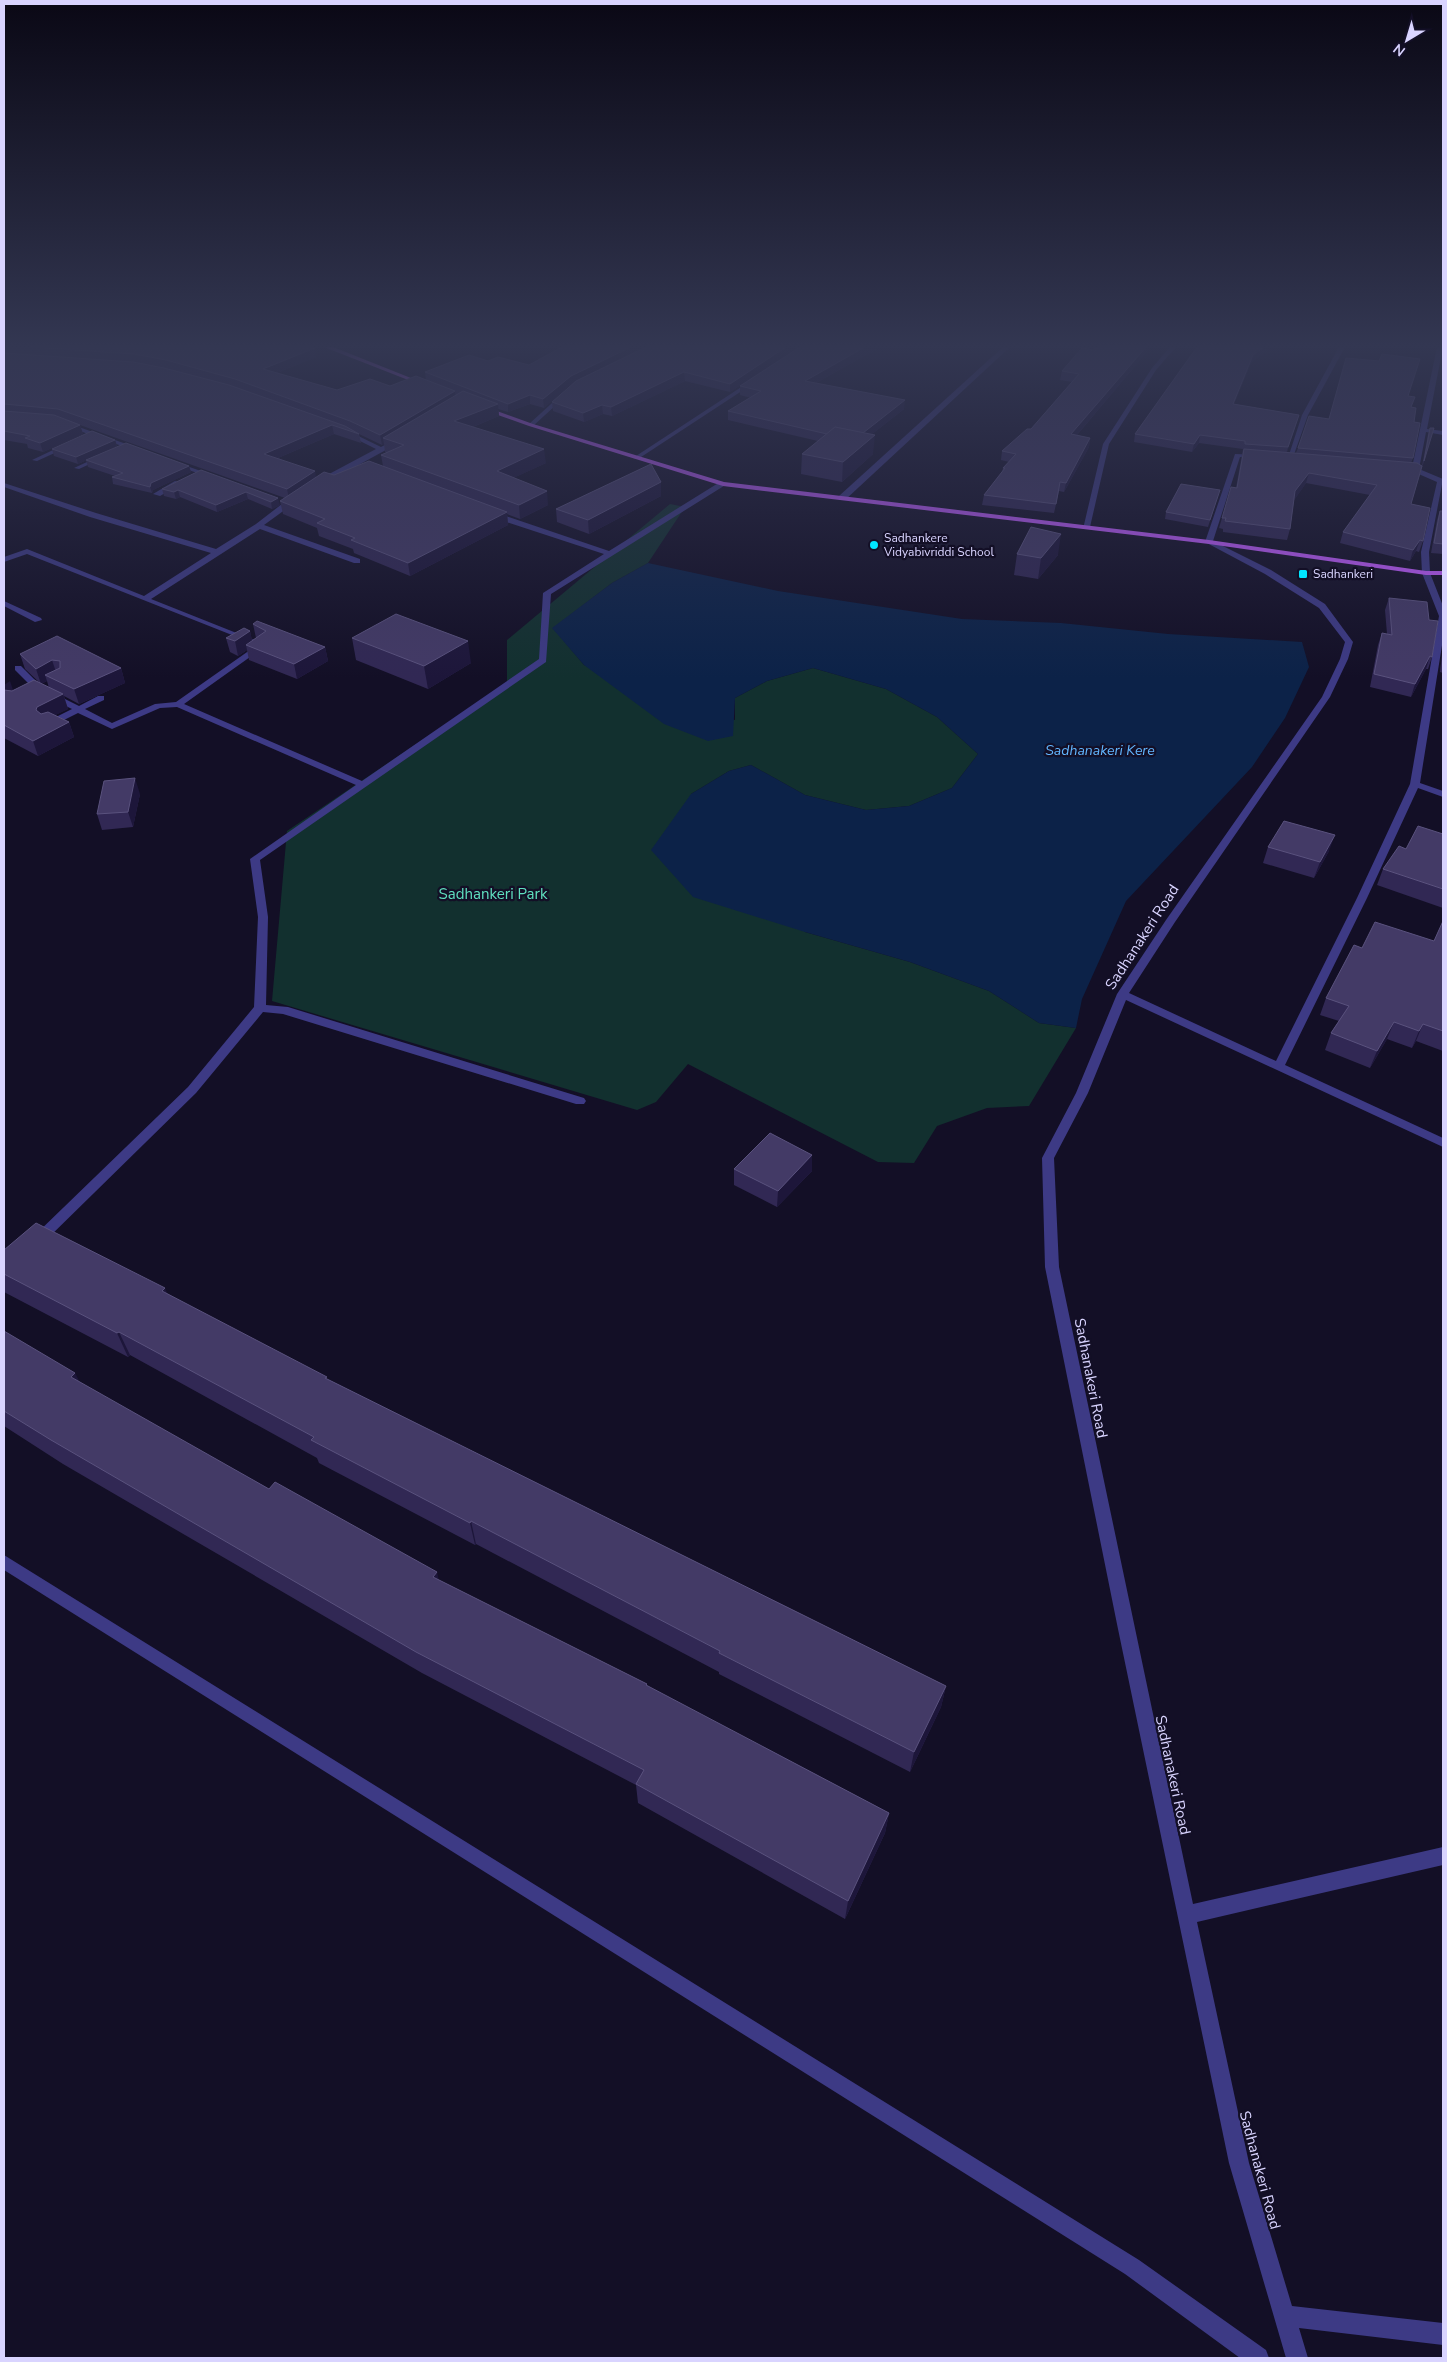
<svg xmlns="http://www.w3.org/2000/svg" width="1447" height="2362" font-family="'Nunito Sans',sans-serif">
<rect width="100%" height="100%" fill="#130f26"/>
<polygon fill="#12302f" points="670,504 685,507 648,563 612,583 553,628 584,665 735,720 735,698 767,681 813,668 886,689 937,717 978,754 952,788 909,806 866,810 805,795 751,765 729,771 691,794 805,932 910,962 989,991 1039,1023 1076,1028 1029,1106 987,1108 937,1126 914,1163 878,1162 688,1064 656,1102 637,1110 272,1001 287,831 507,683 507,640"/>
<polygon fill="#0c2248" points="648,563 778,591 962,619 1061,623 1168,634 1302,642 1309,667 1285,718 1252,767 1126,901 1082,999 1076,1028 1039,1023 989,991 910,962 805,932 693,897 651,850 691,794 729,771 751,765 805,795 866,810 909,806 952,788 978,754 937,717 886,689 813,668 767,681 735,698 733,736 708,741 664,724 584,665 552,628 612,583"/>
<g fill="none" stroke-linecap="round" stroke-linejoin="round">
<g fill="#3d3a85" fill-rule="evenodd">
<polygon points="1003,347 1010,347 845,500 839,500 839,496"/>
<polygon points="1170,347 1176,347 1156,370 1109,444 1090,527 1083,529 1103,444 1152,368"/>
<polygon points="1339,347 1345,347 1308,415 1292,460 1287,461 1302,415"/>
<polygon points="1437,347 1443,347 1427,429 1443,431 1443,435 1426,432 1419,469 1443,479 1429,552 1430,573 1443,606 1443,639 1420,783 1443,791 1443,797 1418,788 1367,898 1285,1065 1443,1138 1443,1147 1126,1000 1088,1093 1054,1158 1059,1267 1193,1904 1443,1847 1443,1865 1197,1922 1249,2163 1292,2306 1443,2323 1443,2345 1299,2328 1308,2358 1286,2358 1229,2163 1118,1629 1045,1267 1042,1158 1076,1093 1117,994 1166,920 1322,697 1340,659 1345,642 1319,608 1265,574 1205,542 1235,454 1259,455 1262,457 1259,459 1240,457 1213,541 1271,570 1325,604 1353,642 1348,659 1330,697 1175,922 1129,993 1276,1061 1357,898 1410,784 1439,616 1422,573 1421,552 1437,482 1414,472 1403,470 1412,468"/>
<polygon points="752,380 757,381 638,459 633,458"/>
<polygon points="562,394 567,395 533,426 529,426 529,424"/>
<polygon points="65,422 140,449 141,450 136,451 63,425 62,424"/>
<polygon points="344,431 348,431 381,447 396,439 401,440 384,451 322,485 316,485 316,481 376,449 344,433"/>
<polygon points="68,443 71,445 70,446 37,461 32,460"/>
<polygon points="100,456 105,457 79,469 74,468"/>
<polygon points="174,463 178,463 218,477 212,478 174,465"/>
<polygon points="175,481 182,483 160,496 153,494"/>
<polygon points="720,482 727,484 551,594 546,662 260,860 268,917 266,1005 288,1007 584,1098 586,1101 584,1104 576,1104 283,1014 263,1012 196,1093 43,1243 33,1243 32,1240 33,1237 188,1087 254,1007 258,917 250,859 356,785 177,707 160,708 112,729 78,713 50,727 44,727 44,723 72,709 37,692 15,670 15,666 21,666 43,688 79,706 98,696 104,696 104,700 85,709 112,723 155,704 176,702 257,645 27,554 4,562 4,557 27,549 144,596 211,553 90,517 4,487 4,483 96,513 216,549 256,524 291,497 297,497 297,501 264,525 360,559 360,563 354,563 260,529 151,599 267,645 184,704 362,781 539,659 543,593 604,554 488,516 488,512 494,512 609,551"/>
<polygon points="4,601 41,618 42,620 35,622 4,606"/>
<polygon points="4,1555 1139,2260 1266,2350 1269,2358 1240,2358 1125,2274 4,1570"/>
</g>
<g fill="#c25bff" fill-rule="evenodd">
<polygon points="324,347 333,347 426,384 421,385"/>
<polygon points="483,406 533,424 724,482 1209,540 1426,571 1443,571 1443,575 1426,575 1209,544 723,486 529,426 481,409 481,407"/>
</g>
</g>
<g fill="#312854" fill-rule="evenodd">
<path d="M4 347H310L316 357 277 373 337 390 390 386 426 380 425 372 488 361 529 365 799 347 730 392 685 381 612 416 603 414 584 422 553 411 552 402 574 383 571 384 544 408 530 404 508 412 498 409 499 416 473 427 546 463 513 478 548 505 520 519 507 514 508 525 410 576 354 553 353 549 319 536 317 528 283 514 280 501 285 498 80 425 83 434 43 452 28 448 27 444 4 440ZM334 434 361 443 359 434 382 445 384 444 385 452H387L381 455 383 466 334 475 316 477 278 458Z"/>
<polygon points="800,347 880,347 816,383 904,409 872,434 873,454 842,482 801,474 802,454 818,441 728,420 728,411 751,398 740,395 740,386"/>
<polygon points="1097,347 1151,347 1077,435 1090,438 1089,447 1064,492 1059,491 1054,513 982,505 984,495 1002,472 1003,468 1009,462 1001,460 1002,451 1031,429 1072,382 1060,380 1062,371"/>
<polygon points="1251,363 1234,404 1299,415 1287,452 1296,453 1298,448 1329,419 1408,396 1411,407 1414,422 1413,458 1411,463 1422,466 1428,434 1430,428 1434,428 1411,504 1423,541 1419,552 1416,551 1410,561 1340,543 1343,532 1370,495 1306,483 1294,500 1290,529 1287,540 1223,532 1223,529 1219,528 1222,518 1236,488 1243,449 1199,443 1192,452 1134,442 1135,434"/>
<polygon points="115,440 117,446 78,464 54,456 52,449"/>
<polygon points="86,460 189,466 191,472 153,490 152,493 113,484 112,477 115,476 88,467"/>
<polygon points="201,470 280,505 272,509 248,499 217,512 180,497 176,499 164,496 162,489"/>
<polygon points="661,482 661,496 589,534 557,522 556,509"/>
<polygon points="1218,496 1208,527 1165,519 1166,512"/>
<polygon points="1440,511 1443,511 1443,554 1431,553 1437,520"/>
<polygon points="1017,554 1058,555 1038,579 1014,575"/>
<polygon points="1389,598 1432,657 1428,669 1426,669 1411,697 1370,687 1378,645 1382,633 1387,634 1385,610"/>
<polygon points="253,624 325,647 328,661 297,679 249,660 247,650 238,656 230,652 226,638 250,631 252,641 256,638"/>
<polygon points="352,638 471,663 428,689 356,660"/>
<polygon points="1443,646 1443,673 1440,672"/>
<path d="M20 654 121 668 125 683 79 704 64 696 68 709 55 715 69 722 74 737 38 756 4 738V684L13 690 41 684 25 669ZM47 681 49 688 41 684Z"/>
<polygon points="140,794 133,827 102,830 97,814"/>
<polygon points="1443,834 1443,908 1377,885 1383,869 1406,849"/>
<polygon points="1268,847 1329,851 1314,878 1263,863"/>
<polygon points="1443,921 1443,1051 1416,1041 1412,1048 1387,1039 1370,1068 1325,1050 1331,1033 1339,1021 1320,1015 1326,998 1362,948 1434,941"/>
<polygon points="812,1155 812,1171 777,1207 734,1185 734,1169"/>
<polygon points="4,1250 167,1294 327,1379 946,1686 941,1707 910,1772 719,1674 719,1672 476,1544 475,1545 319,1463 317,1458 130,1355 128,1357 4,1292"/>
<polygon points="4,1331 79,1382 269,1489 439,1580 647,1684 647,1686 889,1813 885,1833 845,1919 638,1803 636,1785 422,1673 63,1464 4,1426"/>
</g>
<g fill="#1d163a">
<polygon points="631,347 650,347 571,384 544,408 543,399 571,376"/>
<polygon points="786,347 799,347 730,392 730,384"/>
<polygon points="865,347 880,347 805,389 805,381"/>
<polygon points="1146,347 1151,347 1070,443 1071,434"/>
<polygon points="1264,347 1272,347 1251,363 1231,411 1233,404 1253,355"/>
<polygon points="315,348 316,357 264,378 263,369"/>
<polygon points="684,372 685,381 612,416 611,407"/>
<polygon points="455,391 456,400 383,438 384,444 382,445 380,435"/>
<polygon points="530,395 530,404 508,412 508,404"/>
<polygon points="905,400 904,409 853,449 854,440"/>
<polygon points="498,404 499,416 455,434 454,421"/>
<polygon points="602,405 603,414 584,422 583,413"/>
<polygon points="1299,415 1297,422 1286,455 1288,447"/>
<polygon points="80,425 83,434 43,452 40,443"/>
<polygon points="332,425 334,434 266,463 264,454"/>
<polygon points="875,435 873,454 842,482 843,462"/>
<polygon points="1200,435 1199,443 1192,452 1194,444"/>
<polygon points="1090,438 1089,447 1064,492 1066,483"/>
<polygon points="115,440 117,446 78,464 76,457"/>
<polygon points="544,449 546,463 498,485 497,471"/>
<polygon points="189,466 191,472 153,490 152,493 150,487 151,483"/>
<polygon points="315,471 317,481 289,499 287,489"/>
<polygon points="1309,473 1306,483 1293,502 1295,491"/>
<polygon points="661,482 661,496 589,534 588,520"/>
<polygon points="178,490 180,497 176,499 174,492"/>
<polygon points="547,491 548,505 520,519 519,505"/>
<polygon points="246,492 248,499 217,512 216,505"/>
<polygon points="278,498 280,505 272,509 271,502"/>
<polygon points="507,512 508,525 410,576 408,563"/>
<polygon points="1061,534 1058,555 1038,579 1041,558"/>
<polygon points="1420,540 1416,551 1410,561 1413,550"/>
<polygon points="250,631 253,645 246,645 247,650 238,656 235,641"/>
<polygon points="468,641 471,663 428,689 424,666"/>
<polygon points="325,647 328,661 297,679 294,664"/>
<polygon points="1430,656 1426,669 1411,697 1415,684"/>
<polygon points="52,660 57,675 45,675 47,681 41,684 36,669"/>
<polygon points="121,668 125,683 79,704 74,689"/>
<polygon points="10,681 15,696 4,690 4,685"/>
<polygon points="63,694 68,709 42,722 36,710 37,707"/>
<polygon points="69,722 74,737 38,756 33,741"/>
<polygon points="135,778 140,794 133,827 128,812"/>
<polygon points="1335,835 1329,851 1314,878 1320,862"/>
<polygon points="1394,1022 1387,1039 1370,1068 1377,1051"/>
<polygon points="1423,1024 1416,1041 1412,1048 1419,1031"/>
<polygon points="812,1155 812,1171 777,1207 778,1191"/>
<polygon points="165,1288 175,1312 162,1291"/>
<polygon points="119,1332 130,1355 128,1357 117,1333"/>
<polygon points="75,1373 87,1396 71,1377"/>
<polygon points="471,1521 476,1544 475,1545 470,1523"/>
<polygon points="437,1572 442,1594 433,1577"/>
<polygon points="946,1686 941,1707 910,1772 914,1752"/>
<polygon points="889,1813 885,1833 845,1919 848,1901"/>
</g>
<g fill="#433a66" stroke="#5a527e">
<polygon points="31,347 310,347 315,348 263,369 337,390 370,379 390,386 416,376 455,391 380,435 350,421 235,379 166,360 134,354"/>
<polygon points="562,347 631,347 571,376 543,399 530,395 508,404 425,372 469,355 488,361 498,357 529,365"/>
<polygon points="646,347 786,347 730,384 684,372 611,407 602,405 583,413 552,402 576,381"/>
<polygon points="800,347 865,347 805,381 905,400 863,433 835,427 827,434 728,411 761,391 740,386"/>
<polygon points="1097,347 1146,347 1071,434 1090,438 1066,483 1060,482 1056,504 984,495 1005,468 1003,468 1016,454 1002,451 1027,429 1031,429 1079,374 1062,371 1082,348 1093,350"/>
<polygon points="1197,347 1264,347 1253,355 1233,404 1299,415 1288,447 1245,444 1245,441 1200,435 1194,444 1135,434"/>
<polygon points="4,353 133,362 164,368 229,385 345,426 359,434 332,425 264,454 315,471 287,489 58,409 4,404"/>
<polygon points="1382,354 1420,359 1408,396 1415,397 1411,407 1416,408 1414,422 1420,423 1413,458 1298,448 1309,416 1329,419 1346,358 1379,361"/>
<polygon points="463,391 498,404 454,421 544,449 497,471 547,491 519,505 381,455 404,445 383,438"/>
<polygon points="4,411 54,415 80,425 40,443 25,438 30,436 4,431"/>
<polygon points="835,427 875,435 843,462 802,454"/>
<polygon points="1430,428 1434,428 1424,461"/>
<polygon points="92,431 115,440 76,457 52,449"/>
<polygon points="126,443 189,466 151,483 150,487 112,477 123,473 86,460"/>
<polygon points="1244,449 1417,463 1422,466 1411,504 1430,508 1423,541 1420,540 1413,550 1343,532 1377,485 1309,473 1295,491 1290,529 1225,521 1226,518 1222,518 1231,487 1237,488"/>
<polygon points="369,461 507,512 408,563 351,540 355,538 317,523 325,519 280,501 324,472 334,475"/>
<polygon points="651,464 661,482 588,520 556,509"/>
<polygon points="201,470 278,498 271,502 246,492 216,505 178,490 174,492 162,489"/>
<polygon points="1181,484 1220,490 1210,520 1166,512"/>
<polygon points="1440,511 1443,511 1443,544 1434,543"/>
<polygon points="1031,527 1061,534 1041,558 1017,554"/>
<polygon points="1389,598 1427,602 1429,620 1438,621 1432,657 1430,656 1415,684 1374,674 1382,633 1392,635"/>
<polygon points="396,614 468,641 424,666 352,638"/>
<polygon points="257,621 325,647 294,664 246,645 266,631 253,624"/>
<polygon points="244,628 250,631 235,641 226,638"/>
<polygon points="57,636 121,668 74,689 45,675 60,668 60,661 52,660 36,669 20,654"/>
<polygon points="34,680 63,694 37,707 36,710 41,714 48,712 69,722 33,741 4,725 4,685 4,690 12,691"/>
<polygon points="135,778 128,812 97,814 104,781"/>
<polygon points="1284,821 1335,835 1320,862 1268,847"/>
<polygon points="1418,826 1443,834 1443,889 1383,869 1399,846 1406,849"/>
<polygon points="1443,921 1443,1031 1423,1024 1419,1031 1394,1022 1377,1051 1331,1033 1349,1006 1326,998 1354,945 1362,948 1375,922 1434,941"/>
<polygon points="770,1133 812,1155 778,1191 734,1169"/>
<polygon points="36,1223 165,1288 162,1291 327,1377 325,1378 946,1686 914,1752 719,1653 720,1651 471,1521 470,1523 311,1440 314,1437 119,1332 117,1333 4,1274 4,1250"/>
<polygon points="4,1331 75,1373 71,1377 269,1489 275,1482 437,1572 433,1577 647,1684 646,1685 889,1813 848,1901 636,1784 644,1770 416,1652 51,1440 4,1411"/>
</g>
<linearGradient id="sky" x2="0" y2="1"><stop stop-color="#0a0815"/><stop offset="0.51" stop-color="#333752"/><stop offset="1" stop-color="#333752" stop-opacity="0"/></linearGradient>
<rect width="1447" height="678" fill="url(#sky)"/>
<g fill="#00e5ff" stroke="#130f26" stroke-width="2">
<circle cx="874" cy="545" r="5"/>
<rect x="1298" y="569" width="10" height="10" rx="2.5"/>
</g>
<g text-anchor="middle" stroke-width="4.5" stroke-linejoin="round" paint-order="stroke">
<g font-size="12" fill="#d9d4ff" stroke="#130f26" text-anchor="start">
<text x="884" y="542">Sadhankere<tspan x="884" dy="14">Vidyabivriddi School</tspan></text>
<text x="1313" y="578">Sadhankeri</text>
</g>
<g font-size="14" font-style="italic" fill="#62b6ff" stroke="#130f26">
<text x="1100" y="755">Sadhanakeri Kere</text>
</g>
<g font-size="15" fill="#5fe0c0" stroke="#130f26">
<text x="493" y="899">Sadhankeri Park</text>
</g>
<g font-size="15" fill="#d9d4ff" stroke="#130f26">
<text transform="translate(1142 937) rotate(-57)" y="5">Sadhanakeri Road</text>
<text transform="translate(1091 1378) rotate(79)" y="5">Sadhanakeri Road</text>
<text transform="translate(1173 1775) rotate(78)" y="5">Sadhanakeri Road</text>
<text transform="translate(1260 2170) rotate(75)" y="5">Sadhanakeri Road</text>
</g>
</g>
<rect width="1447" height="2362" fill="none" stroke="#d9d4ff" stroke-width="10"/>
<g transform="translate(1407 40) rotate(218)" stroke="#130f26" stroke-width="4" paint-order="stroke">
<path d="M0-4L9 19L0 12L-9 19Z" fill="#d9d4ff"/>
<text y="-8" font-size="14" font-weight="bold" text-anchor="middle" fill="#d9d4ff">N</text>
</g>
</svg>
